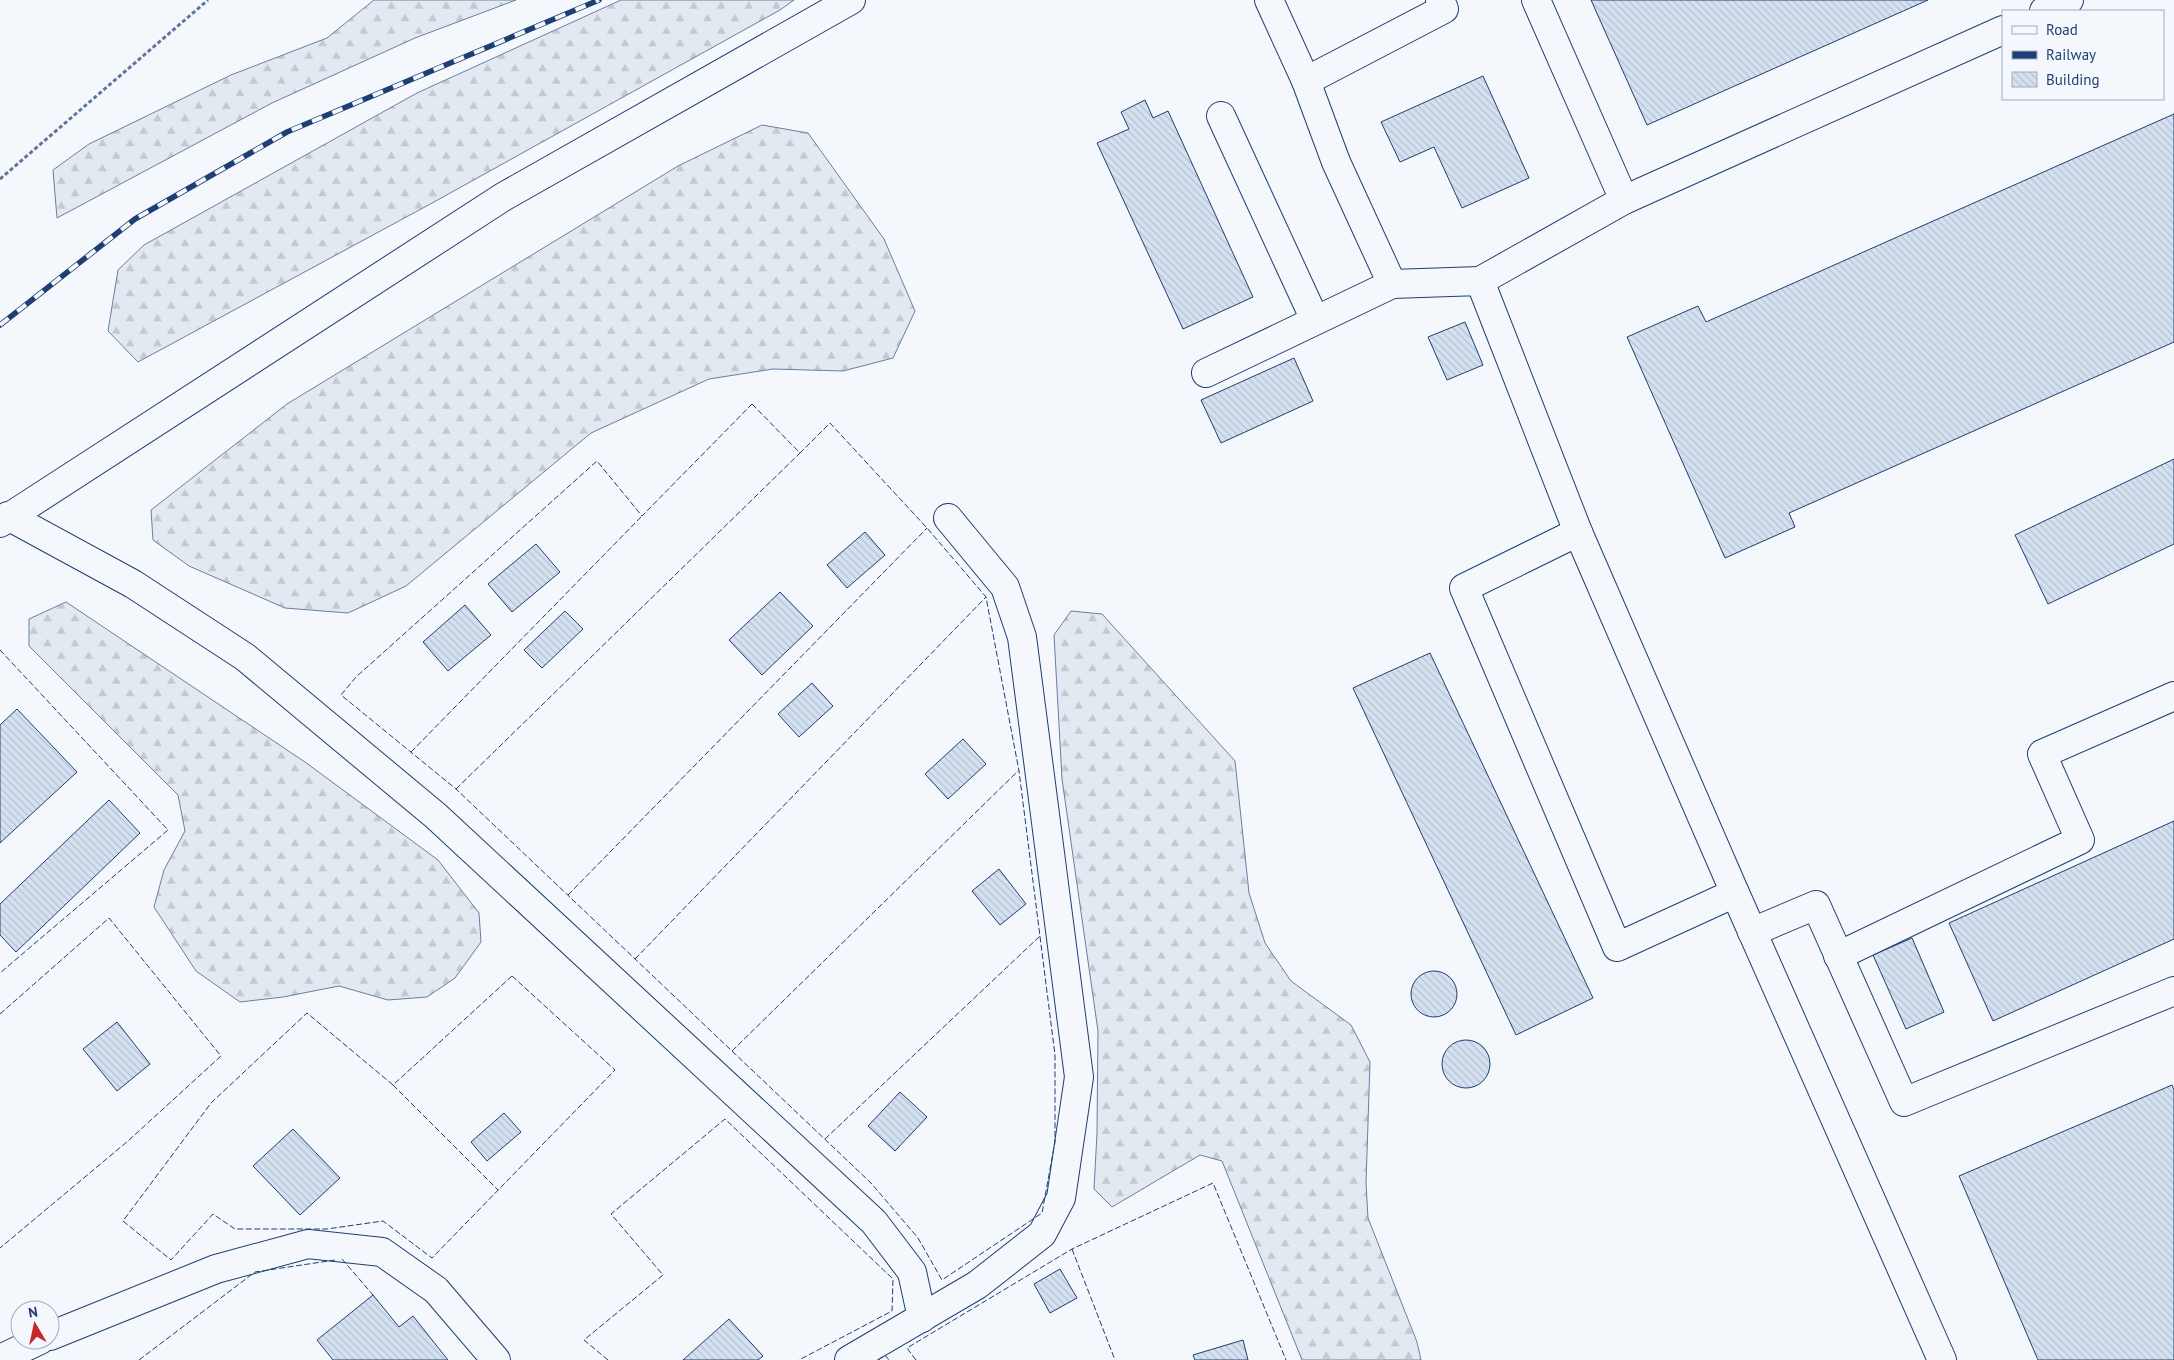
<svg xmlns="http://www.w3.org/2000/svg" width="2174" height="1360" font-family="'PT Sans',sans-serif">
<defs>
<pattern id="forest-firs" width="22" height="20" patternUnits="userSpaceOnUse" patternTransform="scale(1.25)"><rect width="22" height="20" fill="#e3e9f0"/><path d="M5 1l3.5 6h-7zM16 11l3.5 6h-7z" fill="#c2c9d1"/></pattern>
<pattern id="building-back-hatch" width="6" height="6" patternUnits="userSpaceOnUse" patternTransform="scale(1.25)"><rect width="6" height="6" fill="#d5e0f0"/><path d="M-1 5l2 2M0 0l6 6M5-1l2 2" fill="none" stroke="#b6c1d1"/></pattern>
</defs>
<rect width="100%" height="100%" fill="#f4f7fb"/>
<g fill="url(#forest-firs)" stroke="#687fa3">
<polygon points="374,0 516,0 415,38 272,103 57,218 53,170 89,144 231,75 327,38"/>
<polygon points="621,0 794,0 780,10 434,202 138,362 108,331 118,270 144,245 417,93"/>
<polygon points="762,125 808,133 884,239 915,311 893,358 843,371 773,369 709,379 591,433 406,586 348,613 285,608 189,566 153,540 151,510 287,404 678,166"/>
<polygon points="66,602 305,762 438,860 479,913 481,942 455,978 427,997 388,1000 339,986 283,997 240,1002 196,971 154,907 164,870 185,831 178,795 29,646 29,619"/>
<polygon points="1071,611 1102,614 1235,761 1249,893 1265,943 1291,981 1351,1025 1370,1062 1366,1183 1368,1218 1417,1342 1421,1360 1302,1360 1222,1161 1200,1155 1112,1207 1094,1189 1097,1133 1098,1031 1062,779 1054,635"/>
</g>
<g fill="url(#building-back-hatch)" stroke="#1d3f73">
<polygon points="1591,0 1928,0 1647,125"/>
<polygon points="1483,76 1529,178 1462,208 1434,147 1400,162 1381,122"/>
<polygon points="1145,100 1153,118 1168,111 1253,297 1183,329 1097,143 1129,129 1121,112"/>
<polygon points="2174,114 2174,342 1789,513 1795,527 1725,558 1627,337 1698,306 1706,322"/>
<polygon points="1465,322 1483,365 1447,380 1428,337"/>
<polygon points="1294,358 1313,401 1221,443 1201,400"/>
<polygon points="2174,459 2174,544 2048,604 2015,535"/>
<polygon points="865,532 885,555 847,588 827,565"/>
<polygon points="536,544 560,572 512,612 488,584"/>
<polygon points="780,592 813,626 762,675 729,640"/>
<polygon points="465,605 491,635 448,671 423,642"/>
<polygon points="565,611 583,629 542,668 524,650"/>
<polygon points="1430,653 1593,998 1516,1035 1353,688"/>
<polygon points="812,683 833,706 799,737 778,714"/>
<polygon points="17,709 77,772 0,843 0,725"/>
<polygon points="963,739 986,764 948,799 925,774"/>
<polygon points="109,800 140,833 16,952 0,935 0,904"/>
<polygon points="2174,821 2174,939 1993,1021 1949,923"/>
<polygon points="999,869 1026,904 1000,925 972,891"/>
<polygon points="1912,938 1944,1012 1906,1029 1873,955"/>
<circle cx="1434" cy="994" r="23"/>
<polygon points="117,1022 150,1064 117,1091 83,1049"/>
<circle cx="1466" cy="1064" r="24"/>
<polygon points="2172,1085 2174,1090 2174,1360 2038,1360 1959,1176"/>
<polygon points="900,1092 927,1117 895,1151 868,1126"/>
<polygon points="504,1113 521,1132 487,1161 471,1142"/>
<polygon points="293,1129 340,1178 300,1215 253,1166"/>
<polygon points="1060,1269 1077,1298 1050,1313 1034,1284"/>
<polygon points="373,1295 399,1327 413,1316 448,1360 333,1360 317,1340"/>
<polygon points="729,1319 763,1356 758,1360 683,1360"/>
<polygon points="1243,1340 1248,1360 1195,1360 1193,1355"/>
</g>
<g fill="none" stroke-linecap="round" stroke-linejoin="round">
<g stroke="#1d3f73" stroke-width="30">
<g id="minor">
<polyline points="1269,0 1306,81 1336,162 1392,284 1480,281 1578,532 1735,893 1942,1360"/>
<polyline points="1536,0 1624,200"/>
<polyline points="2044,11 2069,0"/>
<polyline points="1306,81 1444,9 1440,0"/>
<polyline points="1221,116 1315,320"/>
<polyline points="1480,281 1624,200 2003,30"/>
<polyline points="1206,373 1392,284"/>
<polyline points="8,516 133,584 245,657 436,816 874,1222 912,1272 922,1318"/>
<polyline points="0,523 503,197 851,0"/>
<polyline points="1578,532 1464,588 1617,947 1735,893"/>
<polyline points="1752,932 1816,905 1904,1102 2174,991"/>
<polyline points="1838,956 2080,840 2042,754 2174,696"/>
<polyline points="50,1336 216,1269 308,1244 382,1252 436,1290 496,1360"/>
<polyline points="0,1359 40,1340"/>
<polyline points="849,1360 977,1285 1042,1234 1061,1198 1079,1077 1022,637 1005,587 948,518"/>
</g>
</g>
<polyline stroke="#5e769c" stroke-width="3" stroke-dasharray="4 2.5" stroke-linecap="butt" points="0,179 208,0"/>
<use href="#minor" stroke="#f4f7fb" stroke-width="28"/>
<g stroke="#1d3f73" stroke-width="5.5">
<polyline id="rail" points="0,325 135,219 287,132 599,0"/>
</g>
<use href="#rail" stroke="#f4f7fb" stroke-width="4" stroke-dasharray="11" stroke-linecap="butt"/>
<g stroke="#1d3f73" stroke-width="1" stroke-dasharray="6 2.5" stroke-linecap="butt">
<polygon points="752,404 800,453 830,423 927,528 986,597 1019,771 1055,1055 1055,1142 1042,1213 942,1280 918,1238 871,1183 456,789 341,695 356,677 597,461 642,516"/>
<polyline points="0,650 168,830 0,973"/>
<polyline points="411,752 642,516"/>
<polyline points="456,789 800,453"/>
<polyline points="568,895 927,528"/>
<polyline points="635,959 986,597"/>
<polygon points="512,976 615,1070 432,1258 383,1221 327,1229 235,1229 213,1214 171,1260 123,1221 211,1103 307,1013 393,1085"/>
<polyline points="0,1014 109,918 221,1056 128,1141 0,1248"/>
<polyline points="732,1051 1018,771"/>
<polyline points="393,1085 498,1190"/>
<polyline points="825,1139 1040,936"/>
<polyline points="1072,1249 1115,1360"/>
<polyline points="342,1259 373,1295"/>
<polyline points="139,1360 255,1272 335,1260"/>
<polyline points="608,1360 584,1340 663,1275 611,1214 725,1119 893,1279 892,1311 799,1360"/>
<polyline points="878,1360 885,1355 889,1360"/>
<polyline points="916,1360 907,1348 1072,1249 1213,1183 1286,1360"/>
</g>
</g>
<rect x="2002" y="10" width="162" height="90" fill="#f4f7fb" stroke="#9eadc5"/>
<rect x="2012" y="26" width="25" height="8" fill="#f4f7fb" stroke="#9eadc5"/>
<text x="2046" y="35" font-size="15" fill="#1d3f73">Road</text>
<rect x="2012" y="51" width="25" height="8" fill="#1d3f73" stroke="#9eadc5"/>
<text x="2046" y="60" font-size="15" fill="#1d3f73">Railway</text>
<rect x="2012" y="72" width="25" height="15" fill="url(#building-back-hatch)" stroke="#9eadc5"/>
<text x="2046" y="85" font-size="15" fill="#1d3f73">Building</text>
<g transform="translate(35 1325) rotate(351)"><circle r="24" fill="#f4f7fb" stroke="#9eadc5"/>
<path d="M0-4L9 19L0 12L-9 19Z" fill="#c62828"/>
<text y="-8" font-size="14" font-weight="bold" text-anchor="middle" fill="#1d3f73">N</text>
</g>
</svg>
